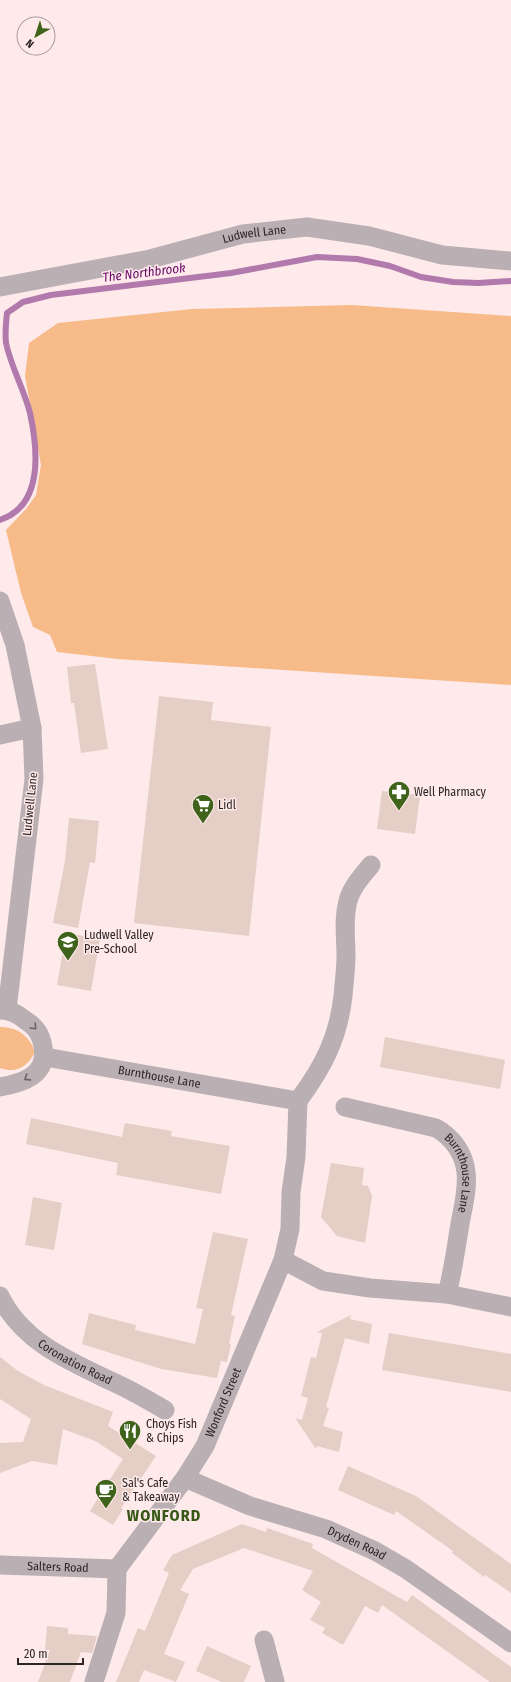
<svg xmlns="http://www.w3.org/2000/svg" width="511" height="1682" font-family="'Fira Sans Condensed',sans-serif">
<rect width="100%" height="100%" fill="#feeaea"/>
<g fill="#f6bb89">
<polygon points="352,305 511,316 511,685 118,659 57,652 50,635 33,627 21,593 6,530 26,509 36,495 41,465 25,376 29,343 58,323 192,309"/>
<path d="M0 1027C18 1027 29 1036 35 1052 28 1066 17 1074 0 1068Z"/>
</g>
<g fill="none" stroke-linecap="round" stroke-linejoin="round">
<path stroke="#b179ac" stroke-width="6" d="M0 520C44 505 38 450 30 413 24 389 11 367 6 343 5 334 6 322 7 313L23 302 51 295 231 273 317 257 357 259 390 266 421 277 453 282 478 283 511 281"/>
</g>
<g fill="#e5cec6">
<polygon points="95,664 108,749 81,753 74,703 71,703 67,667"/>
<polygon points="159,696 213,702 211,720 271,727 249,936 134,923"/>
<polygon points="382,791 420,795 415,834 377,829"/>
<polygon points="69,818 99,821 95,863 90,862 78,928 53,923 65,861"/>
<polygon points="66,933 100,939 91,991 57,985"/>
<polygon points="385,1037 505,1060 500,1089 380,1067"/>
<polygon points="31,1118 122,1137 125,1123 172,1131 171,1136 230,1146 221,1194 116,1175 118,1163 26,1144"/>
<polygon points="331,1163 364,1168 362,1185 368,1186 372,1196 365,1243 337,1236 321,1217"/>
<polygon points="33,1197 62,1203 54,1250 25,1245"/>
<polygon points="213,1232 248,1239 231,1315 235,1316 229,1344 231,1344 227,1362 221,1361 217,1378 161,1369 82,1344 89,1313 136,1325 135,1330 195,1344 203,1309 196,1308"/>
<polygon points="351,1315 350,1319 372,1324 369,1344 345,1338 326,1407 329,1408 323,1426 343,1432 339,1452 317,1446 316,1449 295,1418 302,1420 308,1398 301,1396 311,1357 316,1358 322,1333 317,1332"/>
<polygon points="389,1333 511,1354 511,1392 382,1370"/>
<polygon points="0,1357 18,1371 44,1385 113,1412 108,1426 156,1456 121,1508 123,1509 113,1525 90,1511 123,1459 95,1441 63,1429 57,1465 32,1461 0,1473 0,1443 23,1442 31,1419 0,1399"/>
<polygon points="348,1466 416,1496 511,1564 511,1593 485,1575 484,1577 452,1553 453,1551 396,1511 394,1515 338,1490"/>
<polygon points="242,1524 266,1532 267,1528 313,1544 312,1548 407,1602 412,1595 511,1667 511,1682 490,1682 382,1605 378,1613 365,1606 343,1645 322,1633 325,1628 310,1620 321,1602 302,1590 313,1571 244,1548 193,1569 180,1590 189,1594 164,1654 185,1662 176,1682 144,1670 139,1682 116,1682 138,1628 145,1631 169,1573 163,1570 172,1555"/>
<polygon points="47,1626 68,1628 68,1634 97,1636 92,1653 81,1652 70,1682 38,1682 50,1650 45,1650"/>
<polygon points="207,1646 251,1666 244,1682 222,1682 196,1671"/>
</g>
<g fill="none" stroke-linecap="round" stroke-linejoin="round">
<g stroke="#bab0b4" stroke-width="19">
<path id="s1" d="M0 287 150 259 243 234 307 227 369 236 442 255 511 261"/>
<polyline points="0,601 15,645 32,728 34,779 7,1010"/>
<polyline points="0,735 32,728"/>
<path d="M0 1010C10 1010 18 1014 25 1020 36 1027 41 1034 43 1047 48 1075 23 1083 0 1087"/>
<path id="s2" d="M45 1057 298 1101"/>
<path d="M298 1101C323 1067 338 1039 343 996 344 983 346 969 346 956 346 937 343 919 348 901 351 888 362 876 371 865"/>
<path id="s3" d="M345 1107 436 1128C452 1137 464 1153 466 1172 468 1189 463 1207 460 1224 456 1248 453 1271 447 1294"/>
<polyline points="283,1260 323,1281 370,1288 447,1294 511,1307"/>
<path id="s4" d="M0 1296C22 1342 71 1362 113 1382 131 1390 148 1400 165 1410"/>
<path id="s5" d="M185 1478 250 1506 326 1529 375 1551 406 1569 511 1643"/>
<path id="s6" d="M0 1565 117 1569"/>
<polyline points="264,1640 275,1682"/>
<path id="s7" d="M94 1682 116 1613 117 1569 185 1478 205 1446 283 1260 290 1229 291 1192 296 1157 298 1101"/>
</g>
</g>
<defs><path id="oneway-chevron" d="M-2-3.5L2.5 0L-2 3.5" fill="none" stroke-width="1.6" stroke-linecap="round" stroke-linejoin="round"/></defs>
<g stroke="#6c6365">
<use href="#oneway-chevron" transform="translate(34 1027) rotate(47)"/>
<use href="#oneway-chevron" transform="translate(27 1078) rotate(147)"/>
</g>
<defs>
<g id="pharmacy-pin" transform="scale(1.15)"><path d="M0 17L-7.5 6A9.5 9.5 0 1 1 7.5 6Z" fill="#3f631b" stroke="#feeaea"/><path d="M-2-6h4v4h4v4h-4v4h-4v-4h-4v-4h4Z" fill="#fff"/></g>
<g id="supermarket-pin" transform="scale(1.15)"><path d="M0 17L-7.5 6A9.5 9.5 0 1 1 7.5 6Z" fill="#3f631b" stroke="#feeaea"/><path d="M-6-5.5h2.5l.6 2H6L4.5 2H-2.5L-4.4-4H-6ZM-1.5 3.2a1.3 1.3 0 1 0 .1 0ZM3 3.2a1.3 1.3 0 1 0 .1 0Z" fill="#fff"/></g>
<g id="school-pin" transform="scale(1.15)"><path d="M0 17L-7.5 6A9.5 9.5 0 1 1 7.5 6Z" fill="#3f631b" stroke="#feeaea"/><path d="M0-5L7-2L0 1L-7-2ZM-4 1L0 2.5L4 1V4Q0 6-4 4Z" fill="#fff"/></g>
<g id="restaurant-pin" transform="scale(1.15)"><path d="M0 17L-7.5 6A9.5 9.5 0 1 1 7.5 6Z" fill="#3f631b" stroke="#feeaea"/><path d="M-5-6h1v4h1v-4h1v4h1v-4h1v5L-1.5 .5V6h-2V.5L-5-1ZM5-6V6H3V1.5H1.5Q1.5-4 5-6Z" fill="#fff"/></g>
<g id="cafe-pin" transform="scale(1.15)"><path d="M0 17L-7.5 6A9.5 9.5 0 1 1 7.5 6Z" fill="#3f631b" stroke="#feeaea"/><path d="M-5.5-4.5H6V0H3Q3 3.5 0 3.5H-2.5Q-5.5 3.5-5.5 0ZM3-3.2v2h1.7v-2ZM-6 4.5H4V6H-6Z" fill="#fff"/></g>
</defs>
<g fill-rule="evenodd">
<use href="#pharmacy-pin" x="399" y="792"/>
<use href="#supermarket-pin" x="203" y="805"/>
<use href="#school-pin" x="68" y="942"/>
<use href="#restaurant-pin" x="130" y="1431"/>
<use href="#cafe-pin" x="106" y="1490"/>
</g>
<g text-anchor="middle" stroke-width="3" stroke-linejoin="round" paint-order="stroke">
<g font-size="12" fill="#2d2424" stroke="#feeaea">
<text dy="4" stroke="none"><textPath href="#s1" startOffset="260">Ludwell Lane</textPath></text>
<text transform="translate(30 804) rotate(-84)" y="4">Ludwell Lane</text>
<text dy="4" stroke="none"><textPath href="#s2" startOffset="116">Burnthouse Lane</textPath></text>
<text dy="4" stroke="none"><textPath href="#s3" startOffset="148">Burnthouse Lane</textPath></text>
<text dy="4" stroke="none"><textPath href="#s4" startOffset="102">Coronation Road</textPath></text>
<text dy="4" stroke="none"><textPath href="#s7" startOffset="315">Wonford Street</textPath></text>
<text dy="4" stroke="none"><textPath href="#s5" startOffset="184">Dryden Road</textPath></text>
<text dy="4" stroke="none"><textPath href="#s6" startOffset="58">Salters Road</textPath></text>
</g>
<g font-size="12" fill="#2d2424" stroke="#feeaea" text-anchor="start">
<text x="414" y="796">Well Pharmacy</text>
<text x="218" y="809">Lidl</text>
<text x="84" y="939">Ludwell Valley<tspan x="84" dy="14">Pre-School</tspan></text>
<text x="146" y="1428">Choys Fish<tspan x="146" dy="14">&amp; Chips</tspan></text>
<text x="122" y="1487">Sal's Cafe<tspan x="122" dy="14">&amp; Takeaway</tspan></text>
</g>
<g font-size="13" font-style="italic" fill="#640465" stroke="#feeaea">
<text transform="translate(144 272) rotate(-7)" y="5">The Northbrook</text>
</g>
<g font-size="16" font-weight="bold" letter-spacing="1" fill="#375716" stroke="#feeaea">
<text x="164" y="1521">WONFORD</text>
</g>
</g>
<g transform="translate(36 36) rotate(219)"><circle r="19" fill="#feeaea" stroke="#aa9b9b"/>
<path d="M0-3L7 15L0 10L-7 15Z" fill="#3f631b"/>
<text y="-6" font-size="11" font-weight="bold" text-anchor="middle" fill="#2d2424">N</text>
</g>
<path d="M18 1658v6h65v-6" fill="none" stroke="#2d2424" stroke-width="2"/>
<text x="24" y="1658" font-size="12" fill="#2d2424" stroke="#feeaea" stroke-width="3" paint-order="stroke">20 m</text>
</svg>
